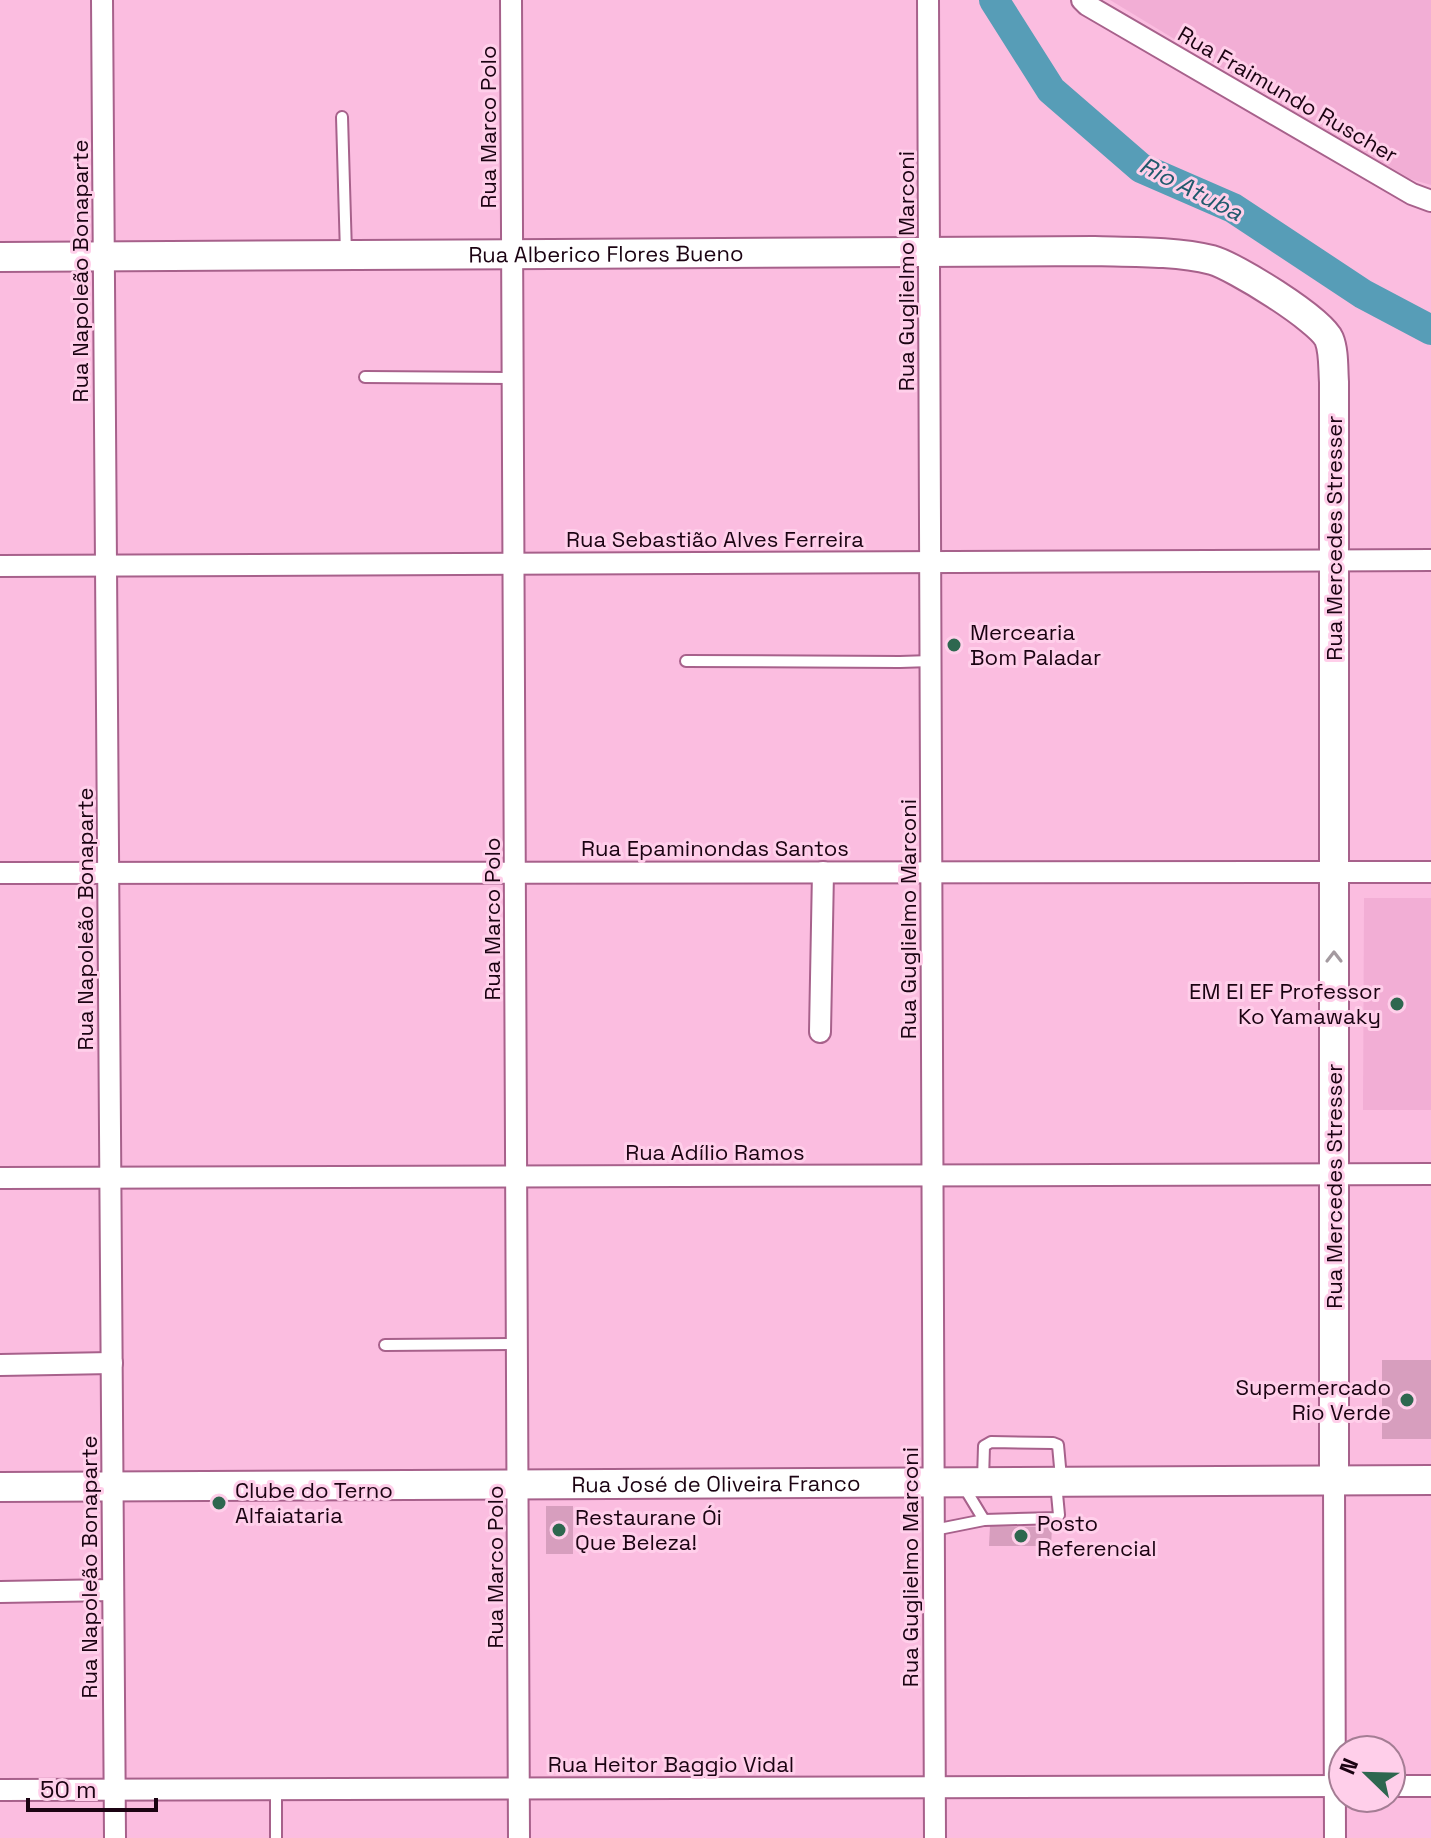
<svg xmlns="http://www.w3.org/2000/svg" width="1431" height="1838" font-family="'Space Grotesk',sans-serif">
<rect width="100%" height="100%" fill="#fbbde0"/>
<g fill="#f2aed5">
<polygon points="1110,0 1431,0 1431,185 1400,176"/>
<polygon points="1364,898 1431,898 1431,1110 1363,1110"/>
</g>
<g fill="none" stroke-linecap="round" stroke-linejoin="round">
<polyline stroke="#579db7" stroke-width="30" points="994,0 1051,90 1141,168 1233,208 1363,294 1431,330"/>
</g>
<g fill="#d79ebe">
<rect x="1382" y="1360" width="49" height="79"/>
<rect x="546" y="1506" width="27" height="48"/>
<polygon points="990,1526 1052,1527 1051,1546 989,1546"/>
</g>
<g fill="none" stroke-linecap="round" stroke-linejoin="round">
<g stroke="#a7618b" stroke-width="14">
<g id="lane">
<polyline points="342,117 346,253"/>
<polyline points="365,377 513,378"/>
<polyline points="686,661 900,662 931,661"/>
<polyline points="385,1345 518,1344"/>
<polyline points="983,1480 984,1446 991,1442 1053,1443 1058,1445 1061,1478"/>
<polyline points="964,1487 984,1520 1057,1518 1059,1515 1056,1483"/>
<polyline points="934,1530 984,1520"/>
<polyline points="276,1789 276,1838"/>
</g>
</g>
<g stroke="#a7618b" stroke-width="24">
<g id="street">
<polyline points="102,0 115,1838"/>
<polyline points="511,0 519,1838"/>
<polyline points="928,0 935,1838"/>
<polyline points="1082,0 1087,5 1412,194 1431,201"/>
<polyline points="0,566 1431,560"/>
<polyline points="0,873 1431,872"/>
<polyline points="820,1032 823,872"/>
<polyline points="0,1178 1431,1174"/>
<polyline points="0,1365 112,1363"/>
<polyline points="1334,1480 1335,1838"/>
<polyline points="0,1592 113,1590"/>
<polyline points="1391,1786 1431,1786"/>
<polyline points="0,1790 1343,1786"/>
</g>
</g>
<g stroke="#a7618b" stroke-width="32">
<g id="secondary">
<path id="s1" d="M0 257 1094 251C1131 252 1176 251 1212 260 1234 266 1320 319 1329 339 1334 351 1333 368 1334 382V1480"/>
<path id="s2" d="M0 1487 1431 1480"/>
</g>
</g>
<use href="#lane" stroke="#fff" stroke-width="10"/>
<use href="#street" stroke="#fff" stroke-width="20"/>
<use href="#secondary" stroke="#fff" stroke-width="28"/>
</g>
<defs><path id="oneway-chevron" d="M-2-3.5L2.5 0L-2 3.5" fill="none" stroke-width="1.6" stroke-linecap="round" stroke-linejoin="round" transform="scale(2)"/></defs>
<use stroke="#a49aa0" href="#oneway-chevron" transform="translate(1334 957) rotate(-90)"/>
<g fill="#2e674f" stroke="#ffcfea" stroke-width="3">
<circle cx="954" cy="645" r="8"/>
<circle cx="1397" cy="1004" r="8"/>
<circle cx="1407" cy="1400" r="8"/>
<circle cx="219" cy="1503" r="8"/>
<circle cx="559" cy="1530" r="8"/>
<circle cx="1021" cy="1536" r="8"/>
</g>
<g text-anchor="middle" stroke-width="6" stroke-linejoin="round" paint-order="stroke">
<g font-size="22" fill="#1b0312" stroke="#ffcfea">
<text transform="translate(1288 94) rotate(30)" y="8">Rua Fraimundo Ruscher</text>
<text transform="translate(488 127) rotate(-90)" y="8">Rua Marco Polo</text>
<text dy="8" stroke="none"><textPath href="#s1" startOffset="606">Rua Alberico Flores Bueno</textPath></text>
<text transform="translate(80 271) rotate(-90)" y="8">Rua Napoleão Bonaparte</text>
<text transform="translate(906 271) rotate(-90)" y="8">Rua Guglielmo Marconi</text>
<text transform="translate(1334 538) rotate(-90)" y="8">Rua Mercedes Stresser</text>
<text x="715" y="547">Rua Sebastião Alves Ferreira</text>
<text x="715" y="856">Rua Epaminondas Santos</text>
<text transform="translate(85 919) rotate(-90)" y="8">Rua Napoleão Bonaparte</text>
<text transform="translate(492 919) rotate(-90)" y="8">Rua Marco Polo</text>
<text transform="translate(908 919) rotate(-90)" y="8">Rua Guglielmo Marconi</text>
<text x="715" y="1160">Rua Adílio Ramos</text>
<text transform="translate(1334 1186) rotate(-90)" y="8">Rua Mercedes Stresser</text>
<text dy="8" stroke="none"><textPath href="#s2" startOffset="716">Rua José de Oliveira Franco</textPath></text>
<text transform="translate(89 1567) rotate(-90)" y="8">Rua Napoleão Bonaparte</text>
<text transform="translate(495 1567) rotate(-90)" y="8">Rua Marco Polo</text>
<text transform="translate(910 1567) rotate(-90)" y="8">Rua Guglielmo Marconi</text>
<text x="671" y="1772">Rua Heitor Baggio Vidal</text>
</g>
<g font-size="22" fill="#1b0312" stroke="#ffcfea" text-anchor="start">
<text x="970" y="640">Mercearia<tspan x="970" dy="25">Bom Paladar</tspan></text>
<text x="1381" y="999" text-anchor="end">EM EI EF Professor<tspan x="1381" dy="25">Ko Yamawaky</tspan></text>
<text x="1391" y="1395" text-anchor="end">Supermercado<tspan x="1391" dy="25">Rio Verde</tspan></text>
<text x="235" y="1498">Clube do Terno<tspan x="235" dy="25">Alfaiataria</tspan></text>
<text x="575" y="1525">Restaurane Ói<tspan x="575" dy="25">Que Beleza!</tspan></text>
<text x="1037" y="1531">Posto<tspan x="1037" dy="25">Referencial</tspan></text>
</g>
<g font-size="24" font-style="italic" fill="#215a6d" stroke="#ffcfea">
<text transform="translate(1191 189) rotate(27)" y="8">Rio Atuba</text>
</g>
</g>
<g transform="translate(1367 1774) rotate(293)"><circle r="38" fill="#ffcfea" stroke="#a47d94" stroke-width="2"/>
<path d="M0-6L14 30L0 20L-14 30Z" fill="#2e674f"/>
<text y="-12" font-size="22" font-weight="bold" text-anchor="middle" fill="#1b0312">N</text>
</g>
<path d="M28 1798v12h128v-12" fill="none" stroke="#1b0312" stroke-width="4"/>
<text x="40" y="1798" font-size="24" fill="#1b0312" stroke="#ffcfea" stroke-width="6" paint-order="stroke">50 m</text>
</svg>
